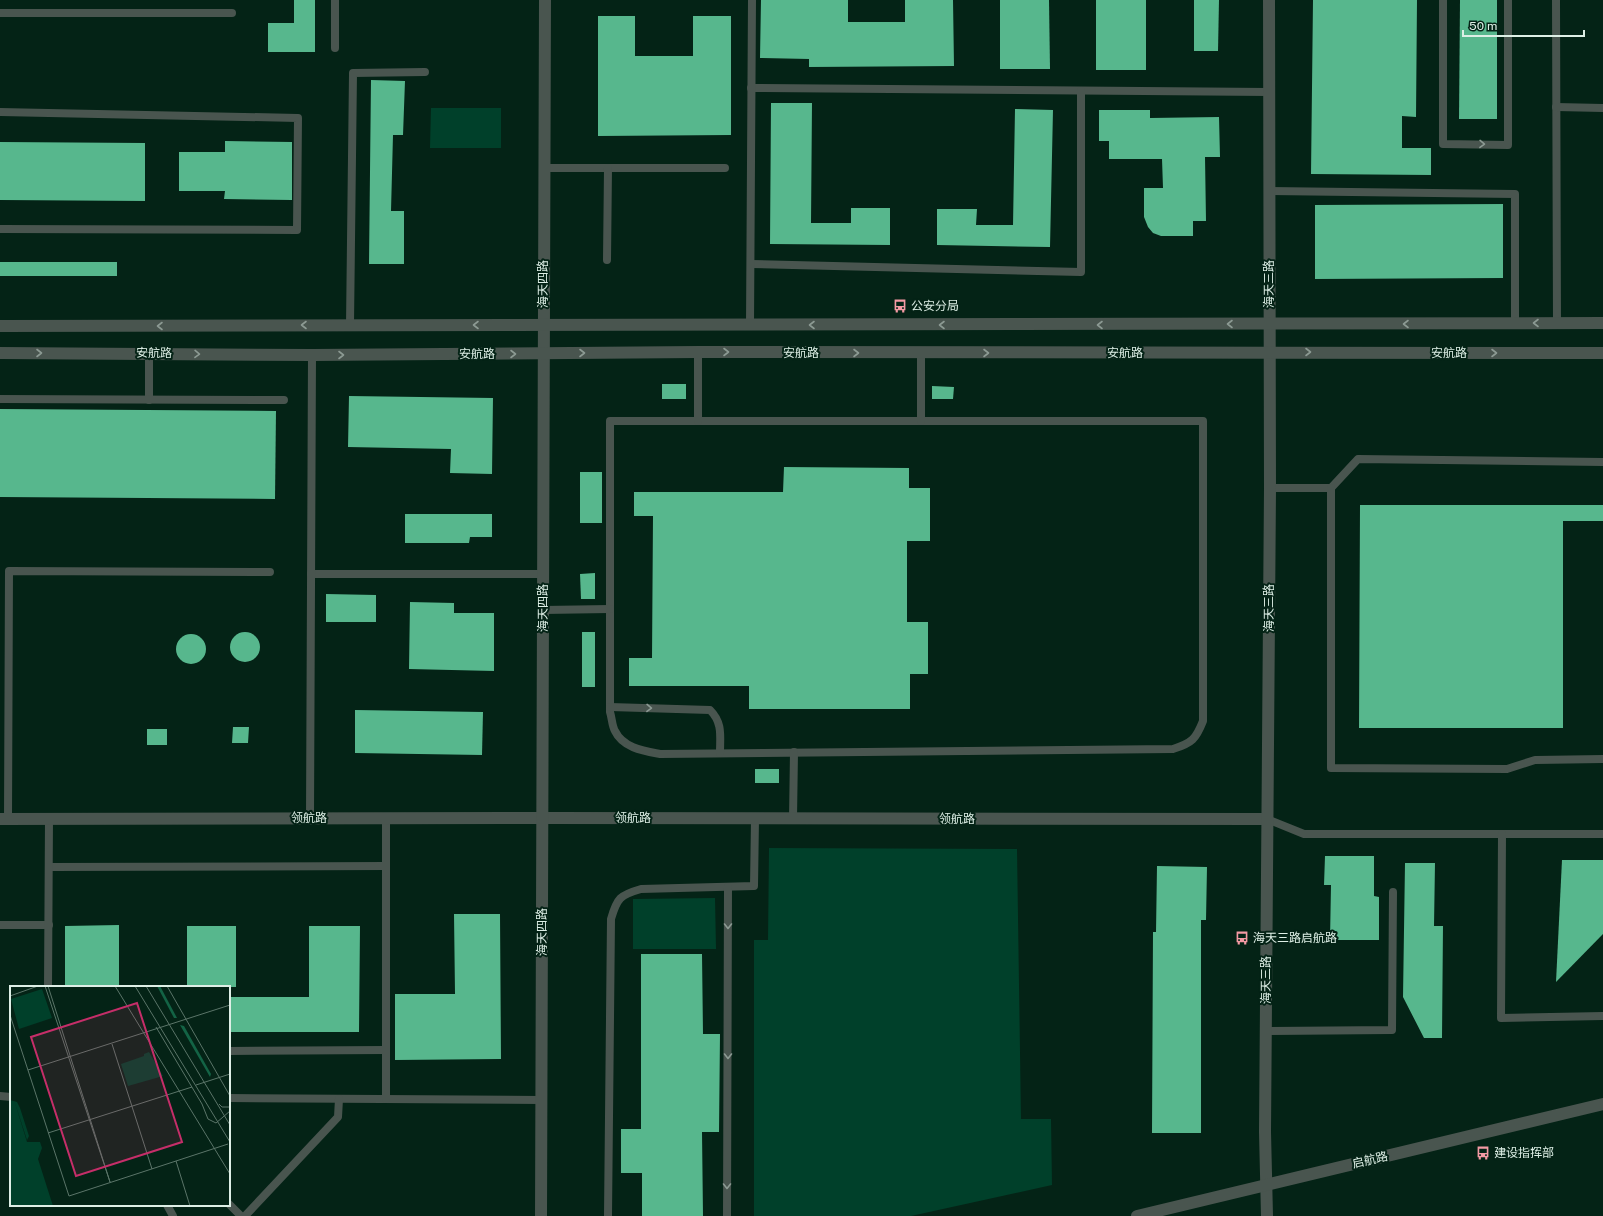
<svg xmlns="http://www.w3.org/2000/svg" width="1603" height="1216" font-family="'Public Sans','Noto Sans SC',sans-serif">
<rect width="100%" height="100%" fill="#042316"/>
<g fill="#00402a">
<polygon points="431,108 501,108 501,148 430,148"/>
<polygon points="769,848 1017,849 1021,1119 1051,1119 1052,1185 911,1216 754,1216 754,940 768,940"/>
<polygon points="715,898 716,949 633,949 633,899"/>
</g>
<g fill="#57b78d">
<polygon points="294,0 315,0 315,52 268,52 268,23 294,23"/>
<polygon points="761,0 848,0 848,22 905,22 905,0 953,0 954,66 809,67 809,59 760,58"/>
<polygon points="1000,0 1049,0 1050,69 1000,69"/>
<rect x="1096" y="0" width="50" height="70"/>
<polygon points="1194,0 1219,0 1218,51 1194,51"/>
<polygon points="1313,0 1417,0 1416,117 1402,116 1402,148 1431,148 1431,175 1311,174"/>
<polygon points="1460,0 1497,0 1497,119 1459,119"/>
<polygon points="598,16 635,16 635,56 693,56 693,16 731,16 731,135 598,136"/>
<polygon points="371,80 405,81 403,135 393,135 391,211 404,211 404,264 369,264"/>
<polygon points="771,103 812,103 811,223 851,223 851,208 890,208 890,245 770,244"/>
<polygon points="1015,109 1053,110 1050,247 937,245 937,209 977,209 976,225 1013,225"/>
<polygon points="1099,110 1150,110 1150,118 1219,117 1220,157 1205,157 1206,221 1193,221 1193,236 1161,236 1153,233 1148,227 1144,217 1144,188 1163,188 1162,159 1109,159 1109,141 1099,141"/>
<polygon points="225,141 292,142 292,200 224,199 225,191 179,191 179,152 225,152"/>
<polygon points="0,142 145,143 145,201 0,200"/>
<polygon points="1503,204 1503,278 1315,279 1315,205"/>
<rect x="0" y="262" width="117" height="14"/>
<rect x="662" y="384" width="24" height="15"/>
<polygon points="932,386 954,387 953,399 932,399"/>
<polygon points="349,396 493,398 492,474 450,473 451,449 348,447"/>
<polygon points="0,409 276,411 275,499 0,497"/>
<polygon points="784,467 909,468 909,488 930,488 930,541 907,541 907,622 928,622 928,674 910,674 910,709 749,709 749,686 629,686 629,658 652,658 653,516 634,516 634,492 783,492"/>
<rect x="580" y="472" width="22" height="51"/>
<polygon points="1360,505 1603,505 1603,521 1563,521 1563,728 1359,728"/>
<polygon points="405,514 492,514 492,537 470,537 469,543 405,543"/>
<polygon points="595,573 595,599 581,599 580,574"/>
<polygon points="326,594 376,595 376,622 326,622"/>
<polygon points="410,602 454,603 454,613 494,613 494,671 409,669"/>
<rect x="582" y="632" width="13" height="55"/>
<circle cx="245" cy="647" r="15"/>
<circle cx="191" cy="649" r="15"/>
<polygon points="355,710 483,712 482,755 355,753"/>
<polygon points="233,727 249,727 248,743 232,743"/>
<rect x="147" y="729" width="20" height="16"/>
<rect x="755" y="769" width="24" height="14"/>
<polygon points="1325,856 1374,856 1374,896 1379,897 1379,940 1330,940 1331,885 1324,885"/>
<polygon points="1562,860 1603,860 1603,934 1556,982"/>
<polygon points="1405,863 1435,863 1434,926 1443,926 1442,1038 1424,1038 1403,997"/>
<polygon points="1157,866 1207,867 1206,920 1201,920 1201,1133 1152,1133 1153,932 1156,932"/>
<polygon points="454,914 500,914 501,1059 395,1060 395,994 455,994"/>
<polygon points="119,925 119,987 65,987 65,926"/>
<rect x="187" y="926" width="49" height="61"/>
<polygon points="309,926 360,926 359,1032 229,1032 229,997 309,997"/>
<polygon points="641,954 702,954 703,1034 720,1034 719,1132 702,1132 703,1216 642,1216 642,1173 621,1173 621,1129 641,1129"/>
</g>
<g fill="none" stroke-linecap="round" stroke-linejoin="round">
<g stroke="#49554f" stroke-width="8">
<polyline points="335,0 335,48"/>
<polyline points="1443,0 1443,144 1508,145 1508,0"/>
<polyline points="1556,0 1557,323"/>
<polyline points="0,13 232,13"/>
<polyline points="751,88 1269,92"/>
<polyline points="1556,107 1603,108"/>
<polyline points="0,112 298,118 297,230 0,229"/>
<polyline points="544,168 725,168"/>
<polyline points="1269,191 1515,194 1515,323"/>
<polyline points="607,260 608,168"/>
<polyline points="751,264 1081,272 1081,91"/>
<polyline points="350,325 353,73 425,72"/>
<polyline points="750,325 752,0"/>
<polyline points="149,353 149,400"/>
<polyline points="0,399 284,400"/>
<path d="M610 421H1203V721C1196 739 1192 743 1173 749L660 754C644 751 623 748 615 731 612 726 612 718 610 712Z"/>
<polyline points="698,421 698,352"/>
<polyline points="921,421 921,353"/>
<polyline points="1270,488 1331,488 1358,459 1603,462"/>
<polyline points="1331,488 1331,768 1507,769 1535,760 1603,759"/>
<polyline points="311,574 543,574"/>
<polyline points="543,610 610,609"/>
<path d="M610 707 710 710C723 723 720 736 720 753"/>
<polyline points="310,818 312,355"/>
<polyline points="8,819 9,571 270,572"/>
<polyline points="793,819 794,752"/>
<polyline points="1267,819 1304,834 1603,834"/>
<polyline points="1502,834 1501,1018 1603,1016"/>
<polyline points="49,867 386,866"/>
<polyline points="0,925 49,925"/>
<polyline points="48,987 49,819"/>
<polyline points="1266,1031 1392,1030 1393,892"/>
<polyline points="229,1051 386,1050"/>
<polyline points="0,1096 11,1097"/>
<polyline points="229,1098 542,1100"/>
<polyline points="386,1099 386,818"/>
<polyline points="229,1204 241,1216"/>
<polyline points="167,1205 173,1216"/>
<polyline points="245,1216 338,1117 339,1099"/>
<path d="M608 1216 611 919C617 898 620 895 641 889L754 886 755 819"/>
<polyline points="727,1216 728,887"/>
</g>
<g stroke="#49554f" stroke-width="12">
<polyline points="0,819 542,818 1267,819"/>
<polyline points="541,1216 545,0"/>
<polyline points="1267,1216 1265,1132 1270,488 1269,0"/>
</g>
<g stroke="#49554f" stroke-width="12">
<polyline points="0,326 1603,323"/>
<polyline points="0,353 312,355 698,352 1603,353"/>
<polyline points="1137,1216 1603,1104"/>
</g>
</g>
<defs><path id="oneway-chevron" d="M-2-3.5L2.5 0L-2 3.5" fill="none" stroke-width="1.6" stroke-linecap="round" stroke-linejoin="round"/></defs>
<g stroke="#8c9a93">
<use href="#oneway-chevron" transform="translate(1482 144) rotate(1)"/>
<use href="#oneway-chevron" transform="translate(1536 323) rotate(180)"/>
<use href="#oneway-chevron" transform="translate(1230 324) rotate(180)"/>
<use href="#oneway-chevron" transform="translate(1406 324) rotate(180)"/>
<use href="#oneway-chevron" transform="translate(304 325) rotate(180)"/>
<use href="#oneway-chevron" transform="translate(476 325) rotate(180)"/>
<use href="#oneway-chevron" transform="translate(812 325) rotate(180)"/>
<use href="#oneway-chevron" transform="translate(942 325) rotate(180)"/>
<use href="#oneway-chevron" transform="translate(1100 325) rotate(180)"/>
<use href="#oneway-chevron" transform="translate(160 326) rotate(180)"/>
<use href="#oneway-chevron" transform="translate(726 352)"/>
<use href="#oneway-chevron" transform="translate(1308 352)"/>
<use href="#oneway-chevron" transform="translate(39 353)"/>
<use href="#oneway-chevron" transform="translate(582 353)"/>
<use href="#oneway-chevron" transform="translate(856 353)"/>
<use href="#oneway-chevron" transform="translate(986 353)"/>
<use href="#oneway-chevron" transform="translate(1494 353)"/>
<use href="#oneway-chevron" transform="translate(197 354) rotate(1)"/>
<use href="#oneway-chevron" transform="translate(513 354)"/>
<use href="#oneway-chevron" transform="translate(341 355)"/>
<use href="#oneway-chevron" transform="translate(649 708) rotate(1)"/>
<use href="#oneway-chevron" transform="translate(728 926) rotate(90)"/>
<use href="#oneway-chevron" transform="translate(728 1056) rotate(90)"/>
<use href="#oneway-chevron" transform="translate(727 1186) rotate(90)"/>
</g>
<defs>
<g id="bus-bare" transform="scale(1.08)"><path d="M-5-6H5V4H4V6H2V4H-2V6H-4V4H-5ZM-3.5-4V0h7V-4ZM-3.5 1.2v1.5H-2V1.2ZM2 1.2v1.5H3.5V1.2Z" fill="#f49aa4" stroke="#042316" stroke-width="2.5" paint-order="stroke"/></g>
</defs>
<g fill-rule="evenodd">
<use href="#bus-bare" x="900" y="306"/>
<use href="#bus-bare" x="1242" y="938"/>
<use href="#bus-bare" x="1483" y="1153"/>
</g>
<g text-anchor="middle" stroke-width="4" stroke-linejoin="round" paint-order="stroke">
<g font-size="12" fill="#deefe6" stroke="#042316">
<text transform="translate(543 284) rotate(-90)" y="4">海天四路</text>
<text transform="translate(1269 284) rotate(-90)" y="4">海天三路</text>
<text transform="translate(154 353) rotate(1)" y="4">安航路</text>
<text x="801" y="357">安航路</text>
<text x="1125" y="357">安航路</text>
<text x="1449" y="357">安航路</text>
<text x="477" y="358">安航路</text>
<text transform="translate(543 608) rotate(-90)" y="4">海天四路</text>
<text transform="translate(1269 608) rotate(-90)" y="4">海天三路</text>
<text x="309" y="822">领航路</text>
<text x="633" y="822">领航路</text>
<text x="957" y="823">领航路</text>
<text transform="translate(542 932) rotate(-90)" y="4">海天四路</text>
<text transform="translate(1266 980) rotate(-90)" y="4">海天三路</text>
<text transform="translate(1370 1160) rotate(-13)" y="4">启航路</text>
</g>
<g font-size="12" fill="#deefe6" stroke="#042316" text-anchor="start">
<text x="911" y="310">公安分局</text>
<text x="1253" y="942">海天三路启航路</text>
<text x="1494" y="1157">建设指挥部</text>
</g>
</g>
<g transform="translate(10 986)">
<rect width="220" height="220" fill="#042316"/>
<path d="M32 3 42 32 9 43 1 13ZM139 66 153 90 118 100 111 78 134 70V68ZM0 114 7 116 10 122 19 150 17 154 5 117 17 156H30L32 162 28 173 43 220H0Z" fill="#00402a"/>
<path d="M147 0H150L167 32H164ZM170 39 174 40 201 88 200 91Z" fill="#136345"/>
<path fill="none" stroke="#5b7569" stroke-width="1" d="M35 0 100 196M38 0 100 196M105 0 220 188M125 0 220 156M136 0 220 139M157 0 220 110M0 10 28 0M0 29 59 210 218 158M146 41 192 118 198 133 206 137 220 125M102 58 142 183M18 84 220 19M186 99 220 88M209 118 212 121H220M38 147 182 101M166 175 180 220"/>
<path fill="#c52e69" fill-opacity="0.15" stroke="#c52e69" stroke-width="2" d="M127 17 172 156 66 190 21 51Z"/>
<rect width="220" height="220" fill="none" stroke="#deefe6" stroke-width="2"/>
</g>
<path d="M1463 30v6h121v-6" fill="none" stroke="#deefe6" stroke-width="2"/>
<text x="1469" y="30" font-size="12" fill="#deefe6" stroke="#042316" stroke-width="3" paint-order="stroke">50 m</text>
</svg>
